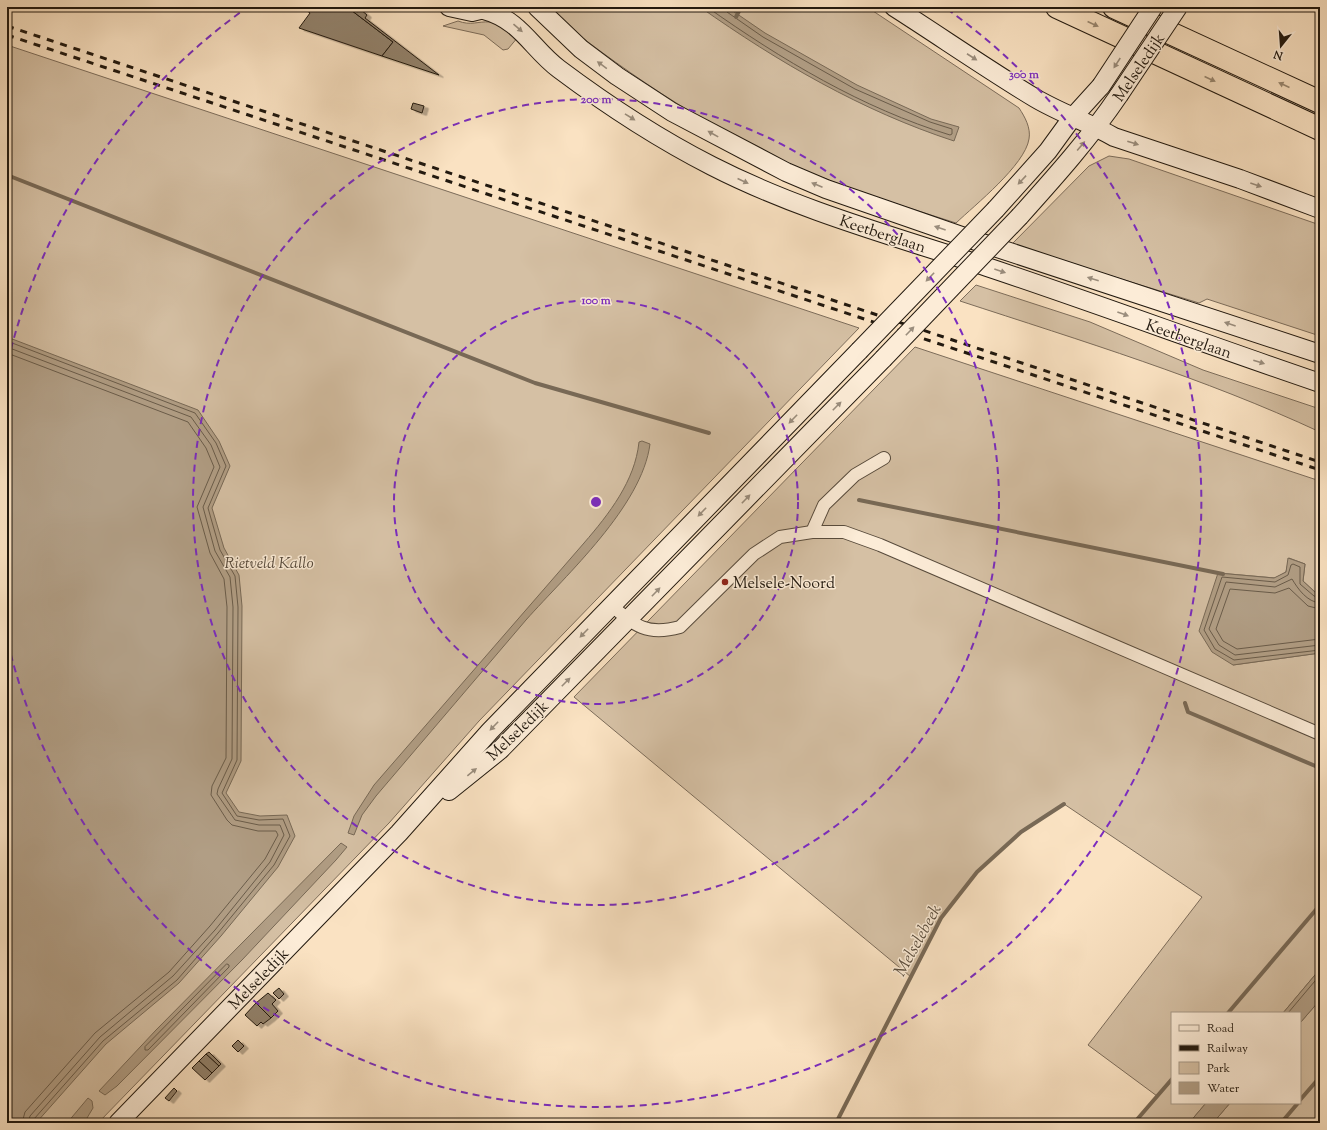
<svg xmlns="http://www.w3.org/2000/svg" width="1327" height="1130" font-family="'Sorts Mill Goudy',serif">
<defs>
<filter id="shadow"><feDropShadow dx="4.5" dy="2.5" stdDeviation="0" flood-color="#0004"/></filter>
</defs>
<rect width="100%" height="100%" fill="#fae2c2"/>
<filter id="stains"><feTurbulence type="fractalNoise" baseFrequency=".005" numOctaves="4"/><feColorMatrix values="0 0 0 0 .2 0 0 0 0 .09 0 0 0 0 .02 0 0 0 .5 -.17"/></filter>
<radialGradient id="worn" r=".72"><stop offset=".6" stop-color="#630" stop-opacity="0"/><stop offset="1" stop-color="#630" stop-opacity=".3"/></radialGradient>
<g fill="#d5c0a4" stroke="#7c6c5a">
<path d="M543 7H867L1019 108C1025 117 1031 128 1029 139 1025 165 975 205 956 223 900 205 844 188 790 164 700 124 619 68 543 7Z"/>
<path d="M458 21C471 26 478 21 490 22 501 23 510 30 518 37L508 49 503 50 484 35 443 26Z"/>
<polygon points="7,45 859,328 479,721 389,823 98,1123 7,1123"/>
<polygon points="1109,156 1129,159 1320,225 1320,336 1207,299 1199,303 1011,245 1089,166"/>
<path d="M976 285 1090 322 1203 370 1320 409V432C1204 378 1082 341 960 301Z"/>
<polygon points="915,347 1320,481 1320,594 1316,593 1303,581 1305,564 1289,558 1286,572 1275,578 1218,573 1233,665 1320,653 1320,969 1283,1013 1172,1013 1172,1103 1206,1103 1189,1123 1134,1123 1157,1096 1088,1045 1202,897 1064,804 1021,832 977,872 941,918 911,977 574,697"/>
<polygon points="1320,1000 1320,1123 1213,1123 1230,1103 1300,1103 1300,1023"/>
</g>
<g fill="#b19e85" stroke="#786956">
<path d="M700 7H727L765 33 857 85 931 119 959 127 954 141C862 111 778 62 700 7Z"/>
<polygon points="7,337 198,410 219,441 230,466 212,508 224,548 239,575 242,606 241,761 226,793 239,812 260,816 287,815 295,836 278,867 221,936 179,983 106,1044 36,1123 7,1123"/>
<path d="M642 441 650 444C642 506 567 574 526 620 476 679 426 737 376 796L362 815 354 835 348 833 354 816 374 785 584 543C609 514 635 481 639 442Z"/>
<polygon points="1288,558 1305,564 1303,581 1316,593 1320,594 1320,653 1233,665 1212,652 1199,631 1218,573 1274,578 1286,572"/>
<polygon points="341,843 347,847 336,860 242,960 117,1086 105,1095 99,1091 156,1030"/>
<polygon points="1320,969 1320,1000 1300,1023 1300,1013 1283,1013"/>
<polygon points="88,1098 92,1101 93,1108 84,1123 67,1123"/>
<polygon points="1206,1103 1230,1103 1213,1123 1189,1123"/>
</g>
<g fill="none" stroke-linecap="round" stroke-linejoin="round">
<g stroke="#6a5c4a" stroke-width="1">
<path d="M707 7C782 60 862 108 950 135L952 134V129L930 122 855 89 763 37 727 12 725 7"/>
<polyline points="7,341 195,413 216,443 226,466 208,508 220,550 235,576 238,607 237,760 222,793 237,816 259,820 283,819 290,836 274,865 218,933 177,980 103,1041 34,1119 33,1123"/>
<polyline points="7,347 191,417 211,445 220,467 203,507 215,551 230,577 233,607 232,759 218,789 217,794 235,820 259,825 280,825 284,835 270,862 215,930 173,976 100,1037 30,1116 28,1123"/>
<polyline points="7,353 188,422 206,448 214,467 197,507 210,553 224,579 227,607 226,758 212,786 211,795 227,820 232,825 258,831 276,831 278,835 265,859 210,926 169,972 95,1033 25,1112 22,1123"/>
<polyline points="1320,598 1314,596 1300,584 1300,567 1293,564 1291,565 1288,575 1275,582 1222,577 1204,630 1215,649 1234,660 1320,650"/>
<path d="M1320 603C1307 602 1298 589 1292 579L1275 587 1226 582 1209 629 1219 645 1235 655 1320 645"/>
<polyline points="1320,609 1308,606 1289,588 1275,593 1230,589 1216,629 1223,641 1237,649 1320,639"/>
<polygon points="227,964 229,965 229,967 148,1050 145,1050 145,1047"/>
<polyline points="1288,1013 1320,975"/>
</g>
<g stroke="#786956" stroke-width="4">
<polyline points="736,17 741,7"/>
<polyline points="7,175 535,383 709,433"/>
<polyline points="859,500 1223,574"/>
<polyline points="1185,703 1188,712 1320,768"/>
<polyline points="1228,1013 1320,905"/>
<polyline points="1300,1100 1320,1077"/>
<polyline points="836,1123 941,918 977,872 1021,832 1064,804"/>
<polyline points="1134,1123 1172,1079"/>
<polyline points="1281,1123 1298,1103"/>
</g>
</g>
<g fill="#92826c" stroke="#22190f" filter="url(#shadow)">
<polygon points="302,7 347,7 393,42 382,56 299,28 310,13"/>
<polygon points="347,7 351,7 358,12 360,9 367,15 365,18 439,75 382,56 393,42"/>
<polygon points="413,103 424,106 422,113 411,109"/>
<polygon points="279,988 284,994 279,999 273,993"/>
<polygon points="268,993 276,1000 272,1004 278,1011 271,1018 256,1003"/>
<polygon points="256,1003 271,1018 263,1024 261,1022 257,1026 245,1015"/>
<polygon points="238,1040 244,1046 238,1052 232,1046"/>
<polygon points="209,1052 221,1064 219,1066 206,1054"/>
<polygon points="206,1054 219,1066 212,1073 199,1061"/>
<polygon points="199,1061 212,1073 205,1080 192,1068"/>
<polygon points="174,1088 177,1091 169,1101 165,1098"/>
</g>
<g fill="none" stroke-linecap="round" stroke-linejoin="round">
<g stroke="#584b3c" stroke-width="14">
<g id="minor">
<polyline points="812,532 824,505 855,475 884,458"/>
<path d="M611 605C635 626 647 636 680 627L754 554 780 537 812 532H844L880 545 1320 734"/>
</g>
</g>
<g stroke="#22190f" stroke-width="20">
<g id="secondary">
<polyline points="449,7 472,12 492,7"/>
<polyline points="537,7 581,49 617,76 672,112 786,172 826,189 976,241 1320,354"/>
<path d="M894 7C941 37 987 69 1035 98 1060 113 1088 122 1114 137L1240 179 1320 209"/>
<path d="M484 10C521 20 532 49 559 69 607 105 659 139 712 166 800 211 894 236 987 267 1098 304 1208 345 1320 383"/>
<polyline points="996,209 1048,151 1072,118 1101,86"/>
<path d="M1020 216C1055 177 1090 138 1119 95"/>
<polyline points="449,791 500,750 883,359"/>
<polyline points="118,1123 399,833 490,731 859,351"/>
</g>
</g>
<g stroke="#22190f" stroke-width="24">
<g id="motorway">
<polyline points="1057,7 1320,129"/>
<polyline points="1114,7 1320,102"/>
</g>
</g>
<use href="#minor" stroke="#fcecd7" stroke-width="12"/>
<use href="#secondary" stroke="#fcecd7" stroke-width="18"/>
<use href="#motorway" stroke="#fae2c2" stroke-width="22"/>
<g stroke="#22190f" stroke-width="3" stroke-dasharray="7 7" stroke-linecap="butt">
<polyline points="7,26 1320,462"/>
<polyline points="7,35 1320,470"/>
</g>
<g stroke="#22190f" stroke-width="20" stroke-linecap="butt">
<g id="secondary-bridge">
<polyline points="1101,86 1153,7"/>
<polyline points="1119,95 1178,7"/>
<polyline points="859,351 996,209"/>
<polyline points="883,359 1020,216"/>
</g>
</g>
<use href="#secondary-bridge" stroke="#fcecd7" stroke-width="18"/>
</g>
<defs><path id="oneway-solid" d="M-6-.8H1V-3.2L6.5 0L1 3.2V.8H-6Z"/></defs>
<g fill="#998871">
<use href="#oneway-solid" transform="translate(1093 24) rotate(25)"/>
<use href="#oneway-solid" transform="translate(1210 79) rotate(25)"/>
<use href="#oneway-solid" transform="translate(1284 85) rotate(-156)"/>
</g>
<g fill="#9a8d7d">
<use href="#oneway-solid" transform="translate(518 28) rotate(41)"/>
<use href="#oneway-solid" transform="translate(972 57) rotate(33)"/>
<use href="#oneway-solid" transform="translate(1117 63) rotate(123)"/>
<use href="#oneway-solid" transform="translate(602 65) rotate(-144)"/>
<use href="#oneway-solid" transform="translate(630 117) rotate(32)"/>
<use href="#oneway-solid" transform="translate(713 134) rotate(-151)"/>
<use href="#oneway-solid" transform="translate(1133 143) rotate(18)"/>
<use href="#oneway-solid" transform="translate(1081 146) rotate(-50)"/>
<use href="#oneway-solid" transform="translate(1022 180) rotate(133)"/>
<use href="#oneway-solid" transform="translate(743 181) rotate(25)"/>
<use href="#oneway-solid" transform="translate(817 185) rotate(-157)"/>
<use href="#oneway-solid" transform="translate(1256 185) rotate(19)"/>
<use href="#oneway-solid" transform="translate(940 228) rotate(-161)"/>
<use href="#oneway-solid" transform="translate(1000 271) rotate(19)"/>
<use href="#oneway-solid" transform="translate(930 277) rotate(134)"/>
<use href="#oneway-solid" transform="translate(1093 279) rotate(-162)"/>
<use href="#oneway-solid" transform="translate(1123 314) rotate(20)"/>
<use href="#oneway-solid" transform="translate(1230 324) rotate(-161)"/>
<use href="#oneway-solid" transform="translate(910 331) rotate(-46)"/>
<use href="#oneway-solid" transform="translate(1259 362) rotate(18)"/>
<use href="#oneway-solid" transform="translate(837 406) rotate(-45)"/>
<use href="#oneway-solid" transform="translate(793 419) rotate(134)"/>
<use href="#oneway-solid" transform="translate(746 499) rotate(-46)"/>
<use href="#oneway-solid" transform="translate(702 512) rotate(134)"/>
<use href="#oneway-solid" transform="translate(656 592) rotate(-46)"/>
<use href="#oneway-solid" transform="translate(584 633) rotate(134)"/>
<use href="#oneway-solid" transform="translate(566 682) rotate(-45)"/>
<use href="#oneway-solid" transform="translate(494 726) rotate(134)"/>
<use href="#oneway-solid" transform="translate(472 772) rotate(-39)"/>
</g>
<g fill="none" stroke="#7b2cbf" stroke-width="2" stroke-dasharray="7 5">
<circle cx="596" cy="502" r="202"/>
<circle cx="596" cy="502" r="403"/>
<path d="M8 361A605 605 0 0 1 245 9M947 9A605 605 0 1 1 8 643"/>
</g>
<circle fill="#8f2418" stroke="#fcecd7" stroke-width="1.5" cx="725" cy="582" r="4"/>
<g text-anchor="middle" stroke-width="3" stroke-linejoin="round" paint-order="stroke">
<g font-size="16" fill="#22190f" stroke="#fcecd7">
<text transform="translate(1138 67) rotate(-56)" y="6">Melseledijk</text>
<text transform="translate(883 233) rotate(18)" y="6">Keetberglaan</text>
<text transform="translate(1189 338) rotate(19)" y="6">Keetberglaan</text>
<text transform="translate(517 730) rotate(-44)" y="6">Melseledijk</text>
<text transform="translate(258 978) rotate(-46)" y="6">Melseledijk</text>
</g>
<g font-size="16" font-style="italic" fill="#584b3c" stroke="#fcecd7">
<text x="269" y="568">Rietveld Kallo</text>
</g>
<g font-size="16" fill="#22190f" stroke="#fcecd7" text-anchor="start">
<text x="733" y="588">Melsele-Noord</text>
</g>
<g font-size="17" font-style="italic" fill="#5b4e3e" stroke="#fcecd7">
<text transform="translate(917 940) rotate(-61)" y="6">Melselebeek</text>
</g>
</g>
<circle cx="596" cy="502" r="6" fill="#7b2cbf" stroke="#fcecd7" stroke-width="2"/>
<g font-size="12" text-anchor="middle" font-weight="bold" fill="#7b2cbf" stroke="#fcecd7" stroke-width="3" stroke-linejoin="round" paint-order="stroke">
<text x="1024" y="78">300 m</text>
<text x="596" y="103">200 m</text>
<text x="596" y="304">100 m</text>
</g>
<rect width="1327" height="1130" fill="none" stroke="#fae2c2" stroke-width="24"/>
<rect x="8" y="8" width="1311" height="1114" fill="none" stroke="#22190f" stroke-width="2"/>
<rect x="12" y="12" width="1303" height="1106" fill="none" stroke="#22190f"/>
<rect x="1171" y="1012" width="130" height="92" fill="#fcecd7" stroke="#a59887"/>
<rect x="1179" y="1025" width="20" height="6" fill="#fcecd7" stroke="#a59887"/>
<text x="1207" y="1032" font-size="12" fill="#22190f">Road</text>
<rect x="1179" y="1045" width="20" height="6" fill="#22190f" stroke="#a59887"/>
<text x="1207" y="1052" font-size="12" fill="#22190f">Railway</text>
<rect x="1179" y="1062" width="20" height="12" fill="#d5c0a4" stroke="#a59887"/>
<text x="1207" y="1072" font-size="12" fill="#22190f">Park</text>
<rect x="1179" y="1082" width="20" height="12" fill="#b19e85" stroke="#a59887"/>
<text x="1207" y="1092" font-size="12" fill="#22190f">Water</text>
<g transform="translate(1281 46) rotate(197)" stroke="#fcecd7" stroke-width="3" paint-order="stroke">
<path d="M0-3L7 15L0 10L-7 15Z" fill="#22190f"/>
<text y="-6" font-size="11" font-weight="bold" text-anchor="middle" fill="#22190f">N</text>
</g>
<rect width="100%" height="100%" filter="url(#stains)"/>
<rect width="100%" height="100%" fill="url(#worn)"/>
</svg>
